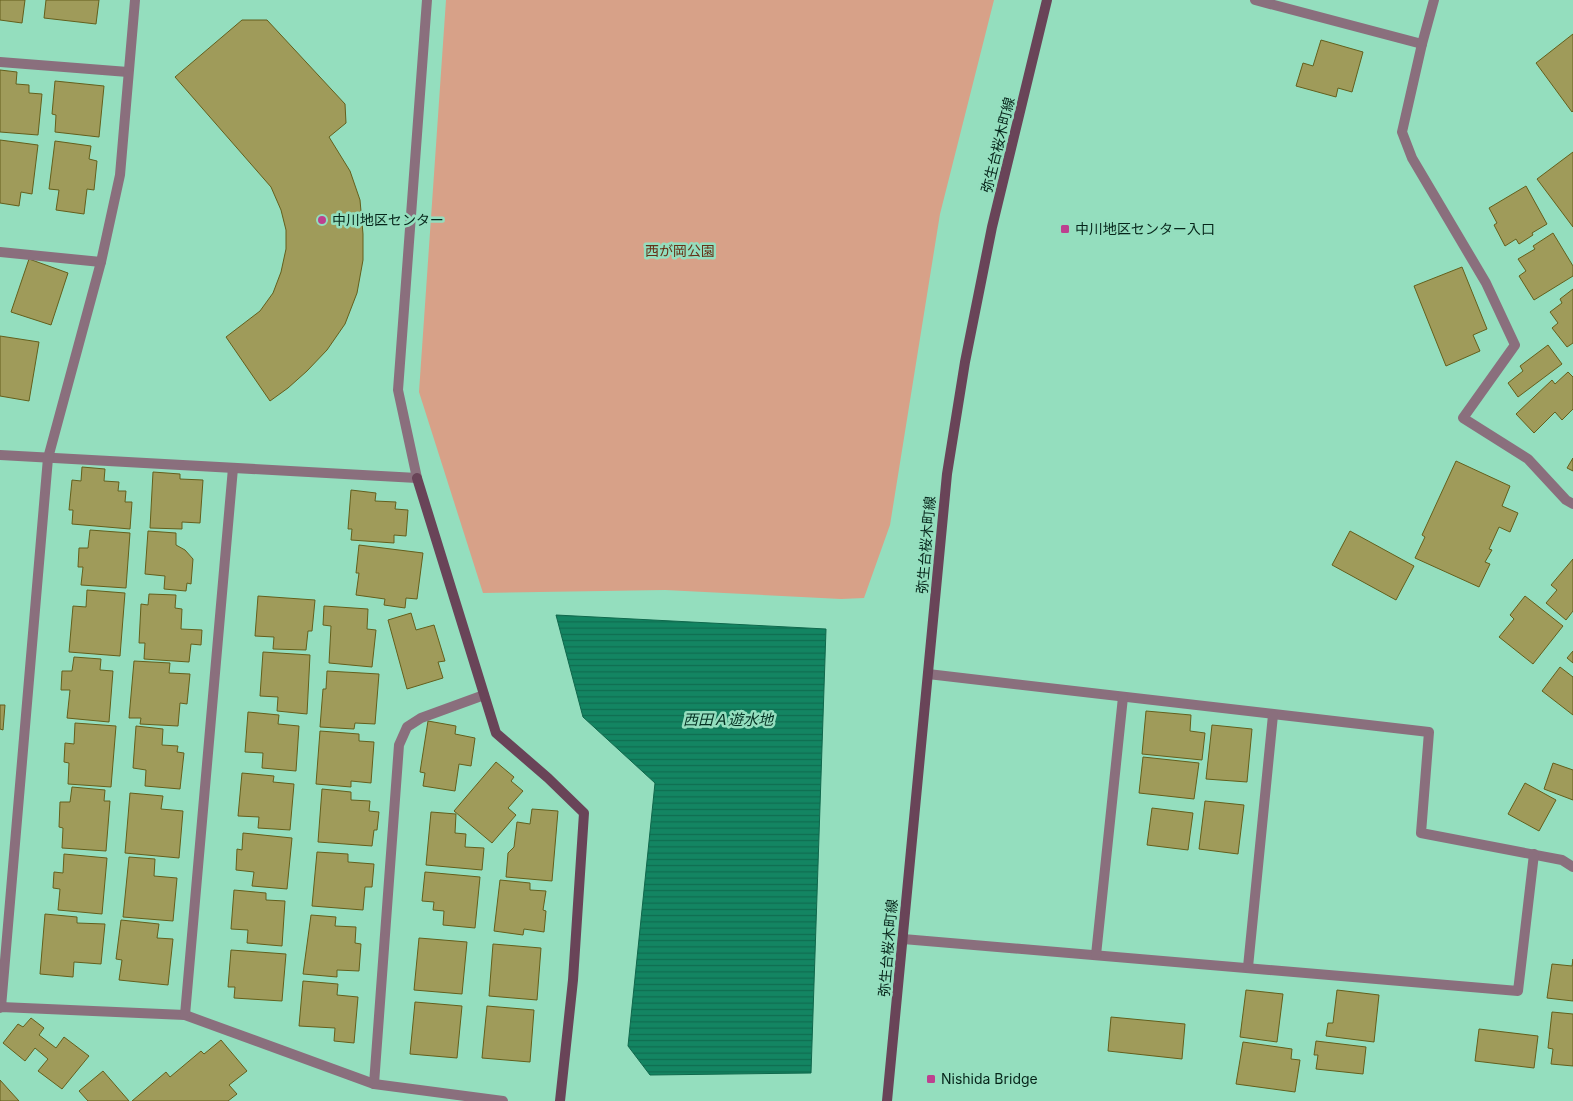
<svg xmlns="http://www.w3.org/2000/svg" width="1573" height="1101" font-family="Inter,'Noto Sans JP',sans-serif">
<defs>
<pattern id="water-rules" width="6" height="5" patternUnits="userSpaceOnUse" patternTransform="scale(1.25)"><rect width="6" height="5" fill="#138562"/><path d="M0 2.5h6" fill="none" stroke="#106d50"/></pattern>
</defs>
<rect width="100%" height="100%" fill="#94debe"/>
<polygon fill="#d7a188" points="446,0 994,0 940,214 890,525 864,598 841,599 665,590 483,593 419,392"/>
<polygon fill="url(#water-rules)" stroke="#0f684c" points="556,615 826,629 811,1073 650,1075 628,1046 655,783 583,717"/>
<g fill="#9f9b5a" stroke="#645f1c">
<polygon points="0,0 25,0 22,23 0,20"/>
<polygon points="46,0 99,0 96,24 44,18"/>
<polygon points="242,20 267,20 345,104 346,123 329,137 350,171 360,200 363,234 363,260 357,293 345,324 327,350 307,371 288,388 270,401 226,337 260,311 273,293 281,272 286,249 286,230 281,210 271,187 175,77"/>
<polygon points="1573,34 1573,111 1572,112 1536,63"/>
<polygon points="1321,40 1363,52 1352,92 1338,88 1336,97 1296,86 1303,63 1313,66"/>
<polygon points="0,70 17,72 16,84 29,85 29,93 42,94 38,135 0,132"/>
<polygon points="55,81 104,86 99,137 55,132 56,115 52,114"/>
<polygon points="0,140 38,145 32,194 21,192 19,206 0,203"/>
<polygon points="55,141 91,146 89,159 97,161 94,190 87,189 84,214 56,210 59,190 49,189"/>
<polygon points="1573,152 1573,227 1537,179"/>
<polygon points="1526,186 1547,224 1532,233 1533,235 1519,244 1516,239 1505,246 1494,225 1497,223 1489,208"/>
<polygon points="1553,233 1573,266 1573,276 1534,300 1519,276 1526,271 1518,259 1535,249 1533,246"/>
<polygon points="29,259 68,273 51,325 11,312"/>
<polygon points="1462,267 1487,329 1473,335 1480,351 1446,366 1414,286"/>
<polygon points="1573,289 1573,343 1567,347 1552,328 1558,323 1550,312 1562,303 1560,299"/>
<polygon points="0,336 39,342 29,401 0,396"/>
<polygon points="1548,345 1562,364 1518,397 1508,383 1523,371 1520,366"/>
<polygon points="1568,372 1573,377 1573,409 1562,420 1555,412 1534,433 1516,414 1552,380 1555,384"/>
<polygon points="1573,458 1573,471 1567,468"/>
<polygon points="1456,461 1510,486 1502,506 1518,513 1510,532 1499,527 1489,549 1492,550 1485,562 1490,564 1479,587 1415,558 1425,537 1422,535"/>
<polygon points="82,467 105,469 104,481 119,482 118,491 126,491 125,502 132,502 130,529 72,524 73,510 69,510 72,480 81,481"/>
<polygon points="153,472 180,474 180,479 203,480 200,523 182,522 182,529 150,528"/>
<polygon points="351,490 376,493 375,501 396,502 395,509 408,510 406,536 394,535 394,543 351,540 352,529 348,529"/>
<polygon points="90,530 130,533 126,588 81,585 83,567 78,567 79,548 88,548"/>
<polygon points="148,531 176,533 176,545 185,550 193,559 191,584 187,583 186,591 164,589 165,576 145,574"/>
<polygon points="1350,531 1414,566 1396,600 1332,565"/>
<polygon points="359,545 423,553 417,599 406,598 405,608 384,605 385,599 356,595 359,573 356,573"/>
<polygon points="1573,559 1573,611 1566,620 1546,603 1557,590 1551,585"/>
<polygon points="87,590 125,593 120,656 69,652 73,606 86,607"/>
<polygon points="149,594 176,595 175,608 182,609 181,629 202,630 201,645 191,644 189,662 144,659 145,643 139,643 141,604 148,605"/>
<polygon points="258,596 315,600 312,631 308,631 306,650 273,649 274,637 255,636"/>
<polygon points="1525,596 1563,626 1533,664 1499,637 1514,619 1510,615"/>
<polygon points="324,606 368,609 367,629 376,630 372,667 329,663 331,626 323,625"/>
<polygon points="411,613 416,630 434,625 445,661 438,662 443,678 407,689 388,620"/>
<polygon points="1573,651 1573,663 1567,658"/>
<polygon points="263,652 310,655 307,714 277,711 278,697 260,696"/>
<polygon points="74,657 101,659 100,670 113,671 109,722 67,718 70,690 61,690 62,671 72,671"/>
<polygon points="134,661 170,663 169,673 190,674 187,704 180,703 178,726 140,724 141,718 129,718"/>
<polygon points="1560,667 1573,677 1573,715 1542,691"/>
<polygon points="327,671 379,674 375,724 355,723 354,729 320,727 323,689 326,689"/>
<polygon points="0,705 5,705 3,730 0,729"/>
<polygon points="1146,711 1191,715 1190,731 1205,733 1202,760 1142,754"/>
<polygon points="248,712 279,715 278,724 299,726 296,771 262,768 263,753 245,752"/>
<polygon points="428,721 456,726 455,734 475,738 471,766 459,764 455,791 423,786 425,773 420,772"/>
<polygon points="75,723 116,726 111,787 68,784 69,763 64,762 65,743 74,744"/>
<polygon points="1212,725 1252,729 1247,782 1206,779"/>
<polygon points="136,726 163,729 162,745 178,746 177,752 184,753 180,789 145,786 146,770 133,768"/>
<polygon points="320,731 359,734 359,741 374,742 371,783 351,781 351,787 316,784"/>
<polygon points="1143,757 1199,763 1194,799 1139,793"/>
<polygon points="496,762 514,777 511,781 523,791 508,808 516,815 492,843 454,811"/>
<polygon points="1553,763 1573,770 1573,800 1544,789"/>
<polygon points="242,773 274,776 273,782 294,784 290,830 258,828 259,817 238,816"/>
<polygon points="1525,783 1556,800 1539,831 1508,814"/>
<polygon points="72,787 105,790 104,801 110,801 106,851 62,848 63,828 59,827 60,802 70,802"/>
<polygon points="322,789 351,792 351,800 370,801 369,811 379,812 377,830 374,830 372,846 318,842"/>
<polygon points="130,793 163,796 161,809 183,811 179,858 125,853"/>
<polygon points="1205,801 1244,805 1238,854 1199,849"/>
<polygon points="1152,808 1193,813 1188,850 1147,845"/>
<polygon points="532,809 558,811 552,881 506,877 508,853 514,847 517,822 530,824"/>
<polygon points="431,812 456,814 455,833 466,834 465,847 484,848 482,870 426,865"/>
<polygon points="243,833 292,838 287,889 252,886 254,872 236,870 237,849 242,850"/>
<polygon points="317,852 348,854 348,862 374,864 372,887 365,887 363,910 312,906"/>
<polygon points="64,854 107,858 102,914 58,910 60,889 53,888 54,872 63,873"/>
<polygon points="129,857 155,859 154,876 177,878 173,921 123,917"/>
<polygon points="425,872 480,877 475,928 443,925 444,911 433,910 434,902 422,901"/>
<polygon points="500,880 530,883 530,890 546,891 543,910 546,911 544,932 524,929 523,935 494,931"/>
<polygon points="234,890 266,893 266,900 285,901 282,946 247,943 248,930 231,929"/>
<polygon points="45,914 77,917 77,923 105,924 101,964 74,962 73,977 40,974"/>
<polygon points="311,915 336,917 335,926 356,927 355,943 361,944 359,971 337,970 337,977 303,974"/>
<polygon points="121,920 159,924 157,938 173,939 168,985 119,980 122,960 116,959"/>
<polygon points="419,938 467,942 462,994 414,990"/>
<polygon points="493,944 541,948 537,1000 489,996"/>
<polygon points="231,950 286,954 282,1001 234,998 235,987 228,987"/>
<polygon points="1573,959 1573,1001 1547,998 1552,964 1572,966"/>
<polygon points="303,981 338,984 337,995 358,997 354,1043 334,1041 335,1028 299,1026"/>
<polygon points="1246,990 1283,994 1277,1042 1240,1037"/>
<polygon points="1337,990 1379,995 1374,1042 1326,1036 1328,1023 1333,1023"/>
<polygon points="415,1002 462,1006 457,1058 410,1054"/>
<polygon points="487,1006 534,1010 530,1062 482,1058"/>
<polygon points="1552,1012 1573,1014 1573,1066 1551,1064 1553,1049 1548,1048"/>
<polygon points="1111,1017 1185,1024 1182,1059 1108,1051"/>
<polygon points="31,1018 44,1028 39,1035 56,1048 64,1037 89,1056 62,1089 38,1071 48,1059 35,1048 25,1061 3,1043 18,1024 23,1027"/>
<polygon points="1479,1029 1538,1036 1534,1068 1475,1061"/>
<polygon points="221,1040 247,1071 229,1085 237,1094 228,1101 132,1101 166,1072 170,1077 201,1051 204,1054"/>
<polygon points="1316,1041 1366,1047 1363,1074 1316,1069 1318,1055 1314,1055"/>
<polygon points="1243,1042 1292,1049 1291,1059 1300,1060 1295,1092 1236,1084"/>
<polygon points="103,1071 129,1101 88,1101 79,1091"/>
<polygon points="0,1080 19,1101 0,1101"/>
</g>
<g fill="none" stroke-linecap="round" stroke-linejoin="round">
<g stroke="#8a6f7d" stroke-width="10">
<polyline points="1255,0 1422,44"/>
<polyline points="1434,0 1422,44 1402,132 1412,158 1486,283 1515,345 1463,418 1528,459 1566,500 1573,504"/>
<polyline points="0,62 128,72"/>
<polyline points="0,252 101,262"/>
<polyline points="0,455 417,478 398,390 427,0"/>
<polyline points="928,674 1429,732 1421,833 1562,860 1573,867"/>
<polyline points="903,939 1518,991 1534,854"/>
<polyline points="1096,955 1123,697"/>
<polyline points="1248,967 1273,715"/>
<polyline points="1,1007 48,458 101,262 120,175 135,0"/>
<polyline points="0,1008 1,1007 185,1015 374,1084 503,1101"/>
<polyline points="185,1015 233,468"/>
<polyline points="374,1084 399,745 407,727 421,718 484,695"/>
</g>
<g stroke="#694458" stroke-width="10">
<polyline points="417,478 496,733 548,778 584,813 573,980 560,1101"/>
<polyline points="887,1101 947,474 965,362 992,227 1047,0"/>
</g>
</g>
<g fill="#bd408f" stroke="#94debe" stroke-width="2">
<circle cx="322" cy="220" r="5"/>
<rect x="1060" y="224" width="10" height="10" rx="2.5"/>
<rect x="926" y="1074" width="10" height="10" rx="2.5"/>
</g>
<g text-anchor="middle" stroke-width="5" stroke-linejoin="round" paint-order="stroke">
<g font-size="14" fill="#06251a" stroke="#94debe">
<text transform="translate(998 145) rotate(-76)" y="5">弥生台桜木町線</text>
<text transform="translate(926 545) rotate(-85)" y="5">弥生台桜木町線</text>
<text transform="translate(888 948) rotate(-85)" y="5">弥生台桜木町線</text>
</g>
<g font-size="14" fill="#06251a" stroke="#94debe" text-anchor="start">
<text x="332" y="225">中川地区センター</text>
<text x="1075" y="234">中川地区センター入口</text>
<text x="941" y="1084">Nishida Bridge</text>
</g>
<g font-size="14" fill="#663218" stroke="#94debe">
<text x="680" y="256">西が岡公園</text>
</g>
<g font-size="15" font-style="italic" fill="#043223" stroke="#94debe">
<text x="728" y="725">西田Ａ遊水地</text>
</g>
</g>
</svg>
